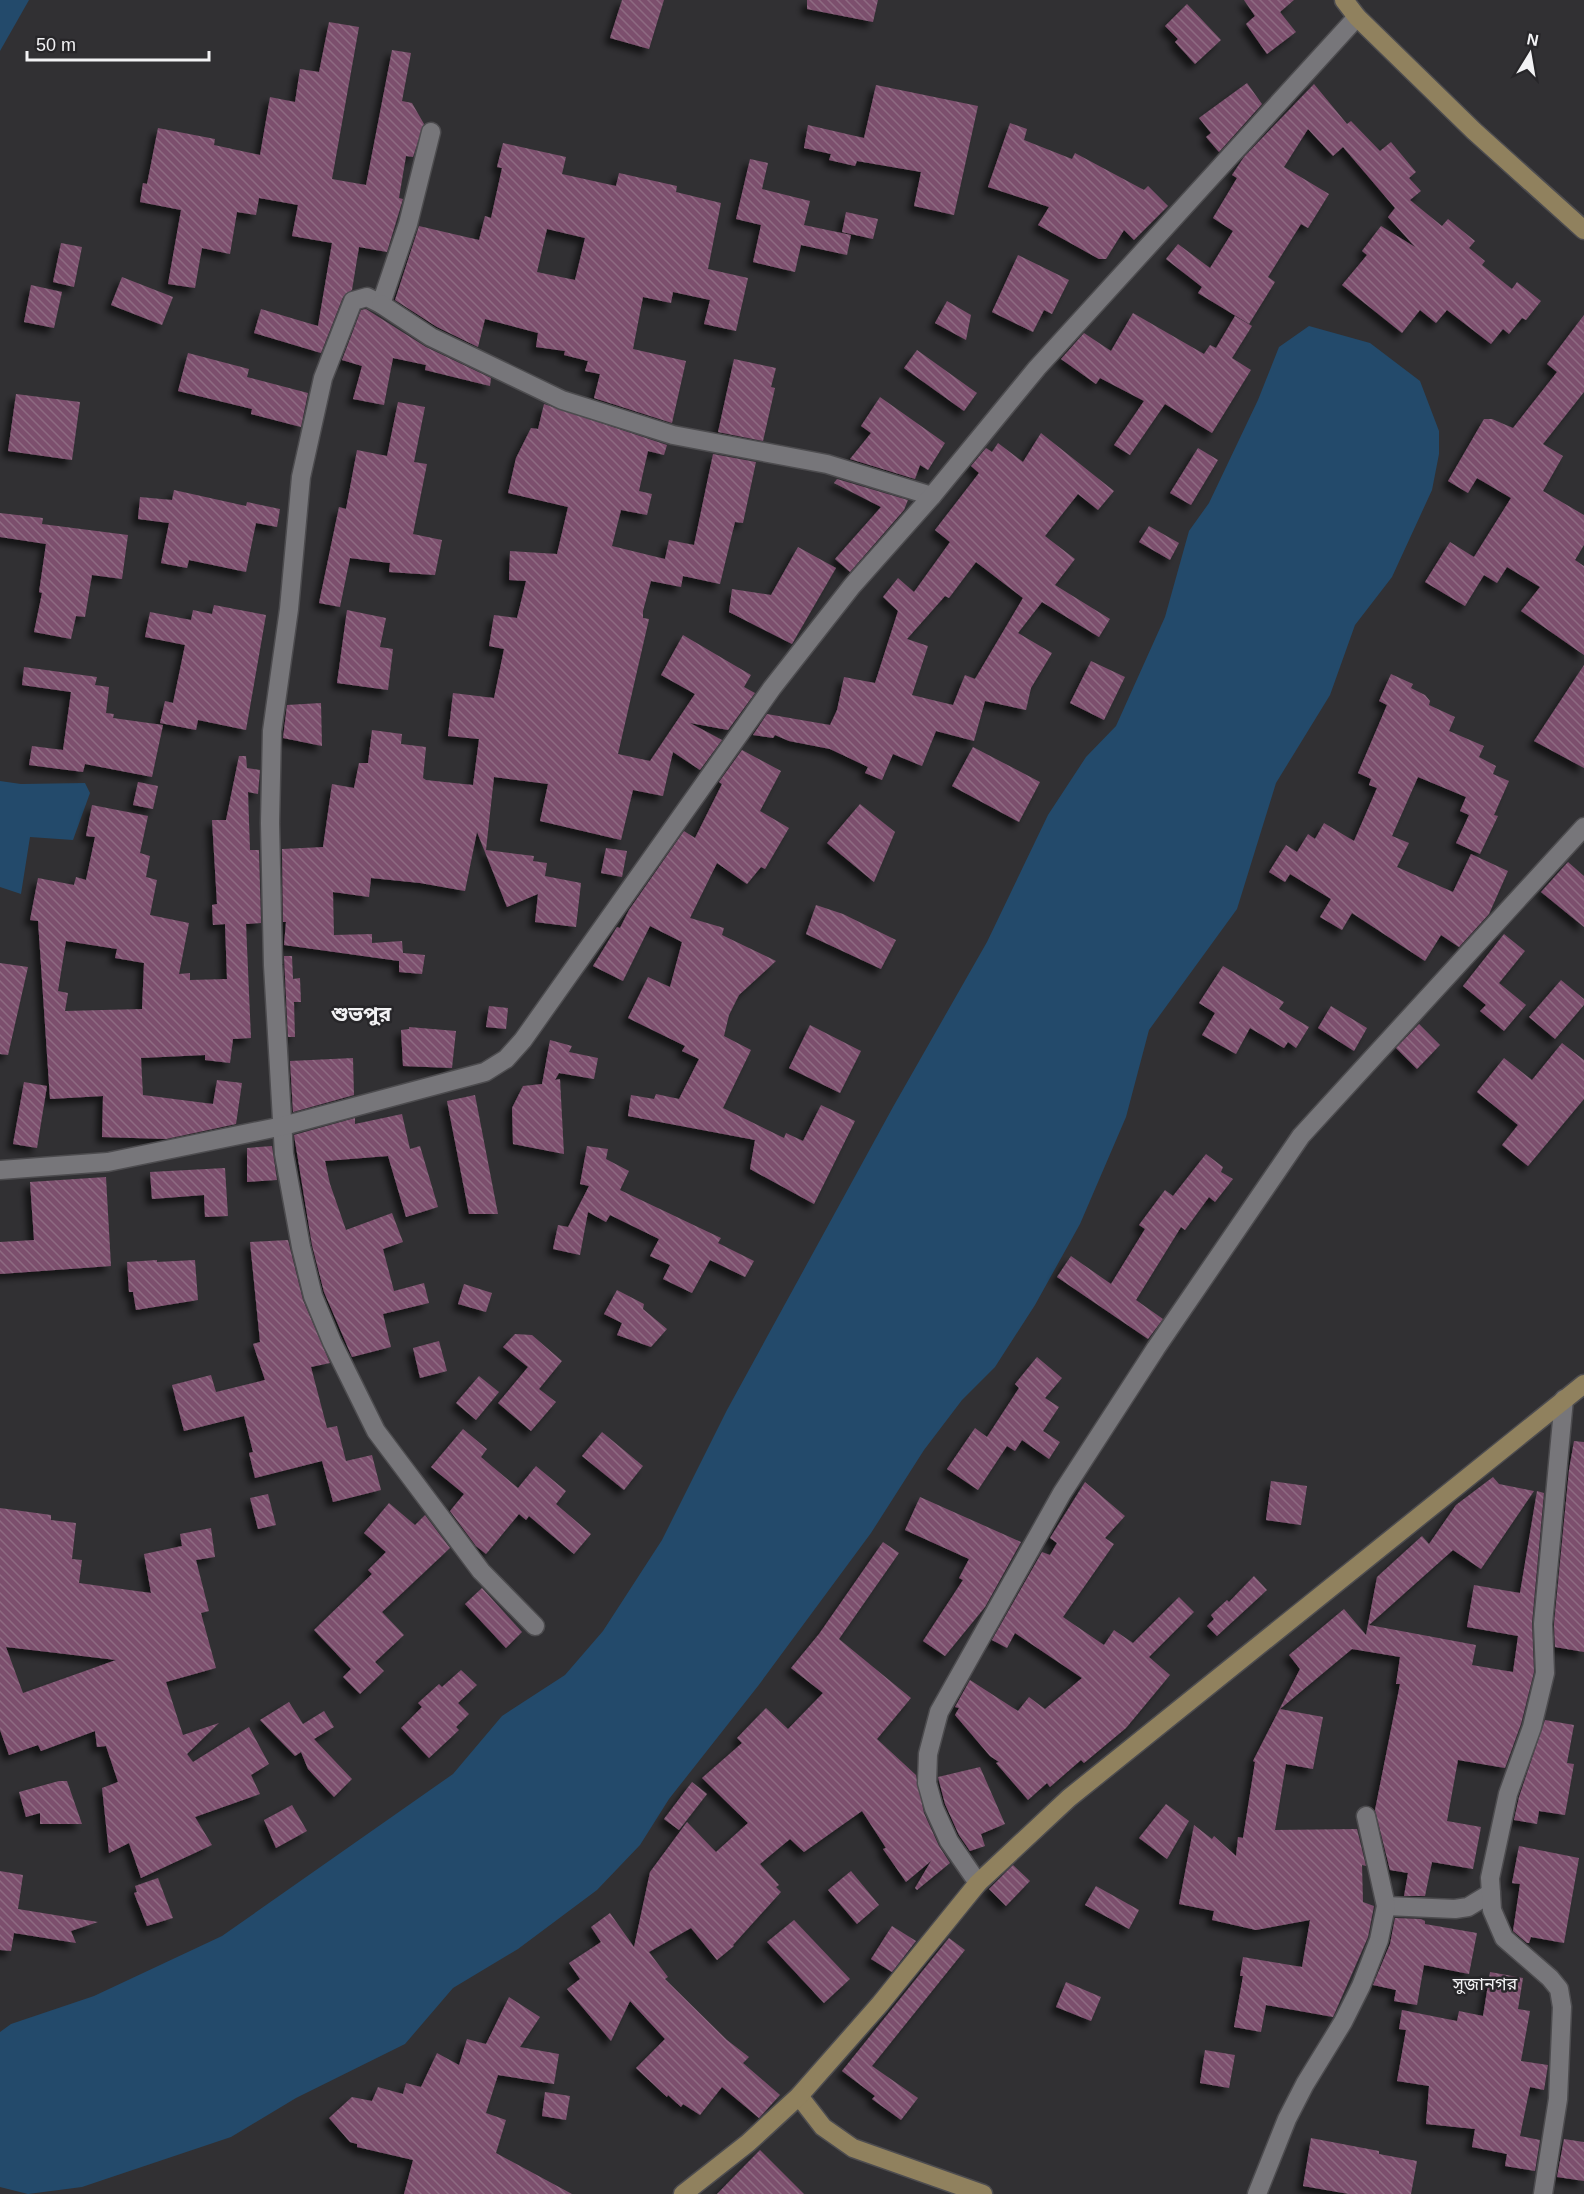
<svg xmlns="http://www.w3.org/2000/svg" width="1584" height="2194" font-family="Arial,'Noto Sans Bengali',sans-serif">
<defs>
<pattern id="building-back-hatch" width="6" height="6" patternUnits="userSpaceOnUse" patternTransform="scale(1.5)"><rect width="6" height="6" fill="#7b506d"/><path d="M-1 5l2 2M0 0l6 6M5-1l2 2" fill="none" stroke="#8e6a82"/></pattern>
<filter id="shadow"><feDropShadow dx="-5.5" dy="5.5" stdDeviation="3" flood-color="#0009"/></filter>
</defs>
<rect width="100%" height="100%" fill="#313033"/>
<g fill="#234a6b">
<polygon points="0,0 29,0 0,51"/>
<polygon points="1309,326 1370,343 1420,381 1439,431 1439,454 1432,490 1392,577 1355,625 1330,695 1276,783 1237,909 1149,1030 1126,1117 1080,1224 1035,1305 995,1367 962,1400 924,1450 871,1533 758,1686 669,1799 640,1845 597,1890 518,1949 453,1988 405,2044 296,2098 231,2137 82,2187 28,2194 0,2187 0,2032 11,2024 94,1996 222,1936 453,1774 502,1716 565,1675 603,1631 662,1540 727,1410 893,1107 987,942 1048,815 1086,757 1116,726 1165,617 1189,531 1209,503 1258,400 1279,347"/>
<polygon points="0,781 21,784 85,783 90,793 73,840 30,837 21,894 0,887"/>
</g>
<g fill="url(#building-back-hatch)" fill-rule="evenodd" filter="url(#shadow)">
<polygon points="622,0 664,0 649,49 610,38"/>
<polygon points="807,0 878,0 873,22 807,9"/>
<polygon points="1244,0 1294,0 1280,12 1296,32 1267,54 1246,24 1255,16"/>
<polygon points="1187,4 1221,40 1195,64 1175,42 1178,39 1165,26"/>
<polygon points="329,22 359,27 332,179 366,185 392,50 411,53 402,101 412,103 424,124 413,157 406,156 399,198 403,199 387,252 359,247 352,290 343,297 321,353 254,333 261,309 318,326 332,243 292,236 298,205 259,198 256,215 237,212 230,254 202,248 195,288 168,284 181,210 140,202 143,183 147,184 158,128 215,139 214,145 260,155 270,97 295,102 300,69 319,72"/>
<polygon points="1247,83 1262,104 1219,152 1206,137 1211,133 1199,118"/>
<polygon points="1314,84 1347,124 1351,121 1380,151 1391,142 1416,172 1409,178 1421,191 1410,200 1442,226 1448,219 1475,241 1469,248 1485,261 1482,265 1512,289 1517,282 1541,301 1526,320 1522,318 1509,334 1503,329 1491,344 1447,310 1436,323 1420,310 1402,333 1342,285 1367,255 1362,251 1381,226 1415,247 1388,217 1395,208 1343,147 1333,156 1308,129 1284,167 1329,194 1308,228 1301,224 1268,277 1275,282 1249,324 1198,293 1202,287 1166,259 1178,244 1210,268 1233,231 1213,218 1237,178 1232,175 1244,157"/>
<polygon points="876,85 978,106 954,215 914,206 921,172 857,161 855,166 829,160 831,154 804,148 808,125 864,138"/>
<polygon points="1010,123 1027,129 1024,140 1072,159 1075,153 1144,190 1148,186 1168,206 1134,240 1124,230 1106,259 1099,259 1038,225 1049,207 988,187"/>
<path d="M503 143 566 157 562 174 616 186 619 173 677 186 676 192 721 203 708 269 748 278 736 331 704 324 710 300 673 292 671 303 643 297 633 349 686 361 672 423 594 398 600 374 585 371 588 361 564 355 565 351 536 347 538 333 485 319 478 347 437 327 395 300 419 226 479 240 485 216 491 218 502 168 497 167ZM547 229 585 238 575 280 537 272Z"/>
<polygon points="750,159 768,163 762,189 810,201 804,225 851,235 847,255 801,245 795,272 753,262 761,225 736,219"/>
<polygon points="846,212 878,219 873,239 842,232"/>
<polygon points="61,243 82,247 74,287 53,282"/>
<polygon points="1018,255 1069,280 1052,314 1044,310 1033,332 992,312"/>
<polygon points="122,277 173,297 162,325 111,305"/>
<polygon points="31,285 62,292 54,328 24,322"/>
<polygon points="947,301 971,315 966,340 935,323"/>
<polygon points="366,309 426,347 491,378 490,386 425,370 426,365 393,358 384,405 353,399 362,366 342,360 361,310"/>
<polygon points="1133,313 1204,354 1210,345 1216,348 1235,316 1252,326 1232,358 1251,370 1212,433 1165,404 1130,455 1114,445 1144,401 1100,378 1096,384 1061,359 1084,333 1111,351"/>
<polygon points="1584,315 1584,392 1543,444 1563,456 1543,491 1584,515 1584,545 1575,560 1584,566 1584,655 1521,611 1540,587 1507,567 1497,583 1484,575 1465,606 1425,582 1450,542 1474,557 1511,498 1477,478 1468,493 1448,481 1484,419 1492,419 1513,428 1557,372 1547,364"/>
<polygon points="917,350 977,393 964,411 904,368"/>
<polygon points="188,353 249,369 247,377 308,393 301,427 251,414 252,409 178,391"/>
<polygon points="734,359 776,368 771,387 775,388 763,441 718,432"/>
<polygon points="16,394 80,402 72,460 8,451"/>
<polygon points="880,397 945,443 928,470 920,465 915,479 850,459 871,433 861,426"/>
<polygon points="398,402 425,407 414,462 427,464 413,534 442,540 435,575 389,572 390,563 350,558 340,607 319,603 339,507 346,509 357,450 387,456"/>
<polygon points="544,404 667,445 664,455 648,451 639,491 652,494 647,515 621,510 612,546 665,559 669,540 694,545 713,454 756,462 743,523 735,522 720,584 683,576 681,587 651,581 643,611 643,618 649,619 618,754 650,761 695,694 661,675 683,635 751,675 744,687 755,693 728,730 690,723 722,740 700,770 673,752 663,796 633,790 621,840 540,821 548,784 494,777 486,850 534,856 533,861 547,863 545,876 581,883 576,927 535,922 538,894 507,907 477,832 465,891 420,883 371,878 369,897 333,892 334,935 372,934 372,943 402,941 403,953 425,955 422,974 399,972 399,961 284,945 286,922 283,922 282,849 323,847 332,784 354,788 359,763 368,763 372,730 402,734 401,744 426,747 423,778 426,780 473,785 479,739 448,736 453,693 494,698 504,649 489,646 494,615 517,618 526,581 509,580 510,551 557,554 568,507 508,493 516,458 531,428 538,429"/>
<path d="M1041 433 1114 491 1098 510 1078 494 1045 536 1075 559 1055 585 1110 619 1099 637 1042 602 1018 633 1052 653 1031 688 1026 710 985 701 974 741 936 731 922 766 893 754 882 780 865 773 868 767 830 749 789 741 775 735 773 738 753 735 767 714 830 725 837 710 844 677 875 683 898 611 883 597 898 578 914 592 950 542 935 530 979 473 971 466 986 448 992 452 998 443 1023 462ZM976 562 1023 598 975 679 965 675 953 705 912 695 928 646 907 639 945 596 949 598Z"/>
<polygon points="1198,448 1218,460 1191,505 1170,493"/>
<polygon points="837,479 908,500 904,510 850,572 835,559 881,507 834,483"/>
<polygon points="174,490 246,506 247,502 280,509 277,527 256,523 246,572 189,560 187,568 161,563 169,523 138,519 140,497 172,500"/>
<polygon points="0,513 43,518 42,524 128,535 122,579 92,575 85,617 76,616 71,639 34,632 42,593 39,592 46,544 0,537"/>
<polygon points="1149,526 1179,543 1170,560 1139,542"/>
<polygon points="798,547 836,568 792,644 729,612 732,589 771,595"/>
<polygon points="214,605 266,615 246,730 198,720 196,730 160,723 165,701 173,703 185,645 145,637 150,612 191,620 193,610 212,614"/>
<polygon points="347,610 386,618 380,647 393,649 388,690 337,683"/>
<polygon points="1091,661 1125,677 1104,720 1070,703"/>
<polygon points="1584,665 1584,768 1534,741"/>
<polygon points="24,667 97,677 95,685 109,687 106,713 114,714 113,718 163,725 152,777 85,764 83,772 29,765 32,746 63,750 71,692 22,685"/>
<polygon points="1391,674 1413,684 1411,688 1425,695 1430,701 1429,705 1455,717 1449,731 1484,746 1479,757 1496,766 1493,774 1509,781 1494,815 1498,816 1480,854 1456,843 1469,815 1460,811 1466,797 1418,777 1392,836 1409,843 1397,867 1453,892 1471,854 1508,871 1489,914 1459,947 1441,935 1425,961 1352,913 1342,930 1320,917 1331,899 1290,874 1285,882 1269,872 1286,845 1297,852 1308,834 1315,839 1324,823 1354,841 1377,788 1369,785 1371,779 1358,773 1387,705 1379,701"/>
<polygon points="321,703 322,746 283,738 287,705"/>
<polygon points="973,747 1040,782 1019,822 952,786"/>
<polygon points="742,750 781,771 760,811 789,828 765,869 761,867 747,884 717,863 690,918 724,928 722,935 776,961 739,995 729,1015 724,1036 751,1050 723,1108 784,1138 786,1133 803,1141 821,1105 855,1121 814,1204 750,1169 755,1140 628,1116 631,1095 654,1099 656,1094 679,1099 699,1059 682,1051 685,1046 628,1018 648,977 670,987 682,942 650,926 623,981 593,966 617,927 620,928 629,910 684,831 695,838 722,784 719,782"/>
<path d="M239 756H246L247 768 260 770 258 794 248 792 250 850H259L261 923 246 924 251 1038 233 1039 230 1063 205 1060V1055L141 1058 143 1095 213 1104 217 1080 242 1083 236 1124 166 1139 102 1137 103 1096 50 1099 38 921 30 920 38 878 74 885 76 877 86 880 95 837 86 836 92 805 148 816 140 853 150 856 146 877 157 880 150 915 189 923 179 974 190 973V980L227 979 225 924 213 925 212 905 217 904 212 820H226ZM66 941 117 949 115 958 144 963 142 1009 65 1011 68 993 58 991Z"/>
<polygon points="138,782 158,786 153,809 133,805"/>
<polygon points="860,804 895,832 874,882 827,843"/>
<polygon points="606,848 627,851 622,877 601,873"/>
<polygon points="1568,862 1584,876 1584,927 1541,892"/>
<polygon points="816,905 843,914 896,940 881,969 806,934"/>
<polygon points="1504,934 1525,951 1499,983 1526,1005 1504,1031 1480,1011 1486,1005 1463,986"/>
<polygon points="284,956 292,956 293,979 300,978 301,1002 294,1002 295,1037 288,1037"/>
<polygon points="0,963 28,967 8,1055 0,1054"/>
<polygon points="1223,966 1284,1002 1279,1009 1309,1027 1296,1048 1288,1042 1284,1048 1250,1028 1236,1054 1202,1035 1215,1013 1199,1003"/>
<polygon points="1561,980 1584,999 1584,1005 1555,1039 1529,1017"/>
<polygon points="489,1006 508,1008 506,1029 486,1027"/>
<polygon points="1331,1006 1367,1028 1354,1051 1318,1028"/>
<polygon points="1419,1024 1440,1045 1417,1069 1396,1048"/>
<polygon points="810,1025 861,1051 840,1093 789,1068"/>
<polygon points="409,1027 456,1031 452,1068 403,1066 401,1030 409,1029"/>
<polygon points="550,1040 572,1046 569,1052 598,1058 594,1079 559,1073 555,1080 560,1079 564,1154 513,1144 512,1108 523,1086 542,1084"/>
<polygon points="1562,1043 1584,1060 1584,1099 1528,1166 1502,1145 1518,1125 1477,1092 1504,1058 1532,1080"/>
<polygon points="353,1058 354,1095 293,1112 290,1061"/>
<polygon points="24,1082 47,1086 37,1148 13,1144"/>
<polygon points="475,1095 498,1214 469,1214 447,1101"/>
<polygon points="402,1114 410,1149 420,1146 438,1207 406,1217 388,1156 325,1161 330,1184 346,1230 392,1213 403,1242 383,1249 394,1291 424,1283 429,1303 383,1314 391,1347 352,1357 324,1292 312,1245 294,1135 355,1118 355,1124"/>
<polygon points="272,1146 277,1180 247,1182 247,1148"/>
<polygon points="587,1146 608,1149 606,1159 629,1171 620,1190 721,1238 718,1243 754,1261 745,1277 710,1260 692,1293 663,1279 670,1265 650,1256 659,1239 610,1215 606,1222 588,1212 580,1255 553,1249 558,1225 568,1227 589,1186 580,1184"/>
<polygon points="1206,1154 1223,1167 1221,1172 1233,1179 1215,1202 1209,1197 1185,1230 1181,1227 1136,1300 1163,1319 1148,1339 1057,1277 1071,1256 1111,1284 1145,1229 1139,1225 1165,1190 1173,1196"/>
<polygon points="225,1168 228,1216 205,1217 204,1195 152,1199 150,1172"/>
<polygon points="106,1177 111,1266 0,1274 0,1242 34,1240 30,1182"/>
<polygon points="288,1240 303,1300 330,1363 311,1367 327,1428 337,1426 346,1461 372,1455 381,1490 333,1502 322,1461 255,1478 249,1453 253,1452 244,1416 184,1431 172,1385 211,1375 216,1392 265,1380 253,1344 260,1342 250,1242"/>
<polygon points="157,1260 157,1262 195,1260 198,1300 136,1310 133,1292 129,1292 127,1262"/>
<polygon points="464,1284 492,1293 486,1312 458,1304"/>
<polygon points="617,1290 644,1304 643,1309 667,1329 651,1347 617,1335 622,1323 604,1314"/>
<polygon points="515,1334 532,1335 562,1361 539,1389 556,1402 531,1431 498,1403 528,1367 503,1347"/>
<polygon points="439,1341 447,1371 420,1378 413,1348"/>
<polygon points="1037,1357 1062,1378 1045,1398 1059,1407 1043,1431 1060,1442 1049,1459 1022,1440 1015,1451 1007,1446 978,1490 947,1469 975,1428 987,1437 1019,1388 1015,1384"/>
<polygon points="479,1376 499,1392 476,1420 456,1403"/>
<polygon points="463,1429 487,1449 481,1457 518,1488 536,1466 566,1491 556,1504 591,1534 574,1554 529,1516 526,1520 519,1514 486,1554 476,1546 450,1511 464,1494 431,1467"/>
<polygon points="602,1432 643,1466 624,1490 582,1456"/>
<polygon points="1574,1441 1584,1442 1584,1652 1555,1647 1554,1624 1569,1470"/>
<polygon points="1493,1477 1499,1484 1534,1491 1481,1569 1453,1550 1369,1625 1476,1645 1472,1665 1513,1672 1518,1636 1467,1627 1474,1585 1520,1593 1537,1491 1544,1493 1532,1623 1534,1672 1521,1724 1505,1768 1458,1760 1447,1821 1481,1827 1473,1869 1432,1862 1425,1896 1404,1896 1408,1873 1390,1870 1375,1810 1400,1684 1396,1684 1400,1657 1352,1649 1280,1709 1323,1717 1313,1769 1286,1764 1275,1830 1357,1829 1366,1866 1362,1865 1363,1902 1374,1906 1368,1937 1333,2017 1266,2005 1261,2032 1234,2027 1243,1976 1240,1976 1243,1957 1302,1967 1310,1920 1256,1930 1212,1920 1214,1911 1179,1904 1194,1825 1212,1839 1214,1836 1236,1856 1238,1837 1243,1838 1255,1762 1253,1761 1300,1669 1289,1655 1344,1609 1366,1635 1377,1577 1422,1536 1429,1544 1456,1505"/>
<polygon points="1271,1481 1307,1486 1301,1525 1266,1520"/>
<polygon points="1085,1482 1125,1516 1105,1538 1114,1544 1063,1617 1104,1645 1114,1630 1133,1643 1179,1597 1194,1612 1149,1657 1170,1675 1126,1728 1084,1763 1081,1760 1050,1787 1047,1783 1028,1800 996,1763 999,1762 990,1756 955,1715 959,1708 955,1707 970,1680 1018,1711 1029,1697 1045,1709 1082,1678 1015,1633 1007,1648 992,1640 1042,1552 1050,1555 1057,1543 1050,1538"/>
<polygon points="268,1494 276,1525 258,1529 250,1498"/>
<polygon points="920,1497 1021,1542 985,1607 945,1656 923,1641 963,1580 959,1578 969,1559 905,1530"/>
<polygon points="389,1503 415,1525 425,1515 450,1548 382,1612 404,1635 375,1662 384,1671 360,1694 343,1677 351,1669 314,1630 372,1574 368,1570 386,1552 364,1533"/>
<path d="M0 1508 51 1515V1520L76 1523 72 1559 82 1560 79 1583 151 1593 144 1554 182 1546 180 1534 211 1528 215 1557 196 1560 209 1611 201 1613 216 1668 166 1682 183 1735 219 1723 187 1754 193 1762 249 1727 269 1764 251 1775 260 1794 195 1817 212 1845 141 1878 129 1843 109 1853 102 1788 118 1782 106 1746 97 1747 95 1731 41 1751 38 1745 9 1755 0 1730ZM6 1647 116 1660 23 1693Z"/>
<polygon points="883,1542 899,1553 839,1639 911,1698 877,1739 916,1775 924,1813 939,1846 950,1863 917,1890 915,1888 931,1861 906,1882 883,1849 886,1848 862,1811 804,1852 790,1839 760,1864 779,1885 776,1887 781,1892 733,1945 734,1946 717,1960 691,1928 649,1952 668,1977 665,1979 727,2040 749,2057 743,2063 780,2095 759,2118 722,2087 700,2115 683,2104 681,2107 668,2095 667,2097 636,2068 665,2039 630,2001 611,2041 567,1989 580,1979 569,1963 601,1942 591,1927 610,1913 634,1947 650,1872 687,1822 716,1852 748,1823 702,1778 742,1743 737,1738 766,1708 788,1729 823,1693 791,1668 819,1634"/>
<polygon points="1254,1576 1267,1590 1217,1636 1207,1626 1214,1619 1211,1615 1227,1600 1229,1602"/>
<polygon points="482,1588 522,1632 506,1648 465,1604"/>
<polygon points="461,1670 477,1685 458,1703 469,1714 456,1727 459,1730 429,1758 401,1728 422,1707 418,1703 439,1684 442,1687"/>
<polygon points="289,1702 303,1724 324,1711 334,1727 314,1739 352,1779 334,1797 308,1769 301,1752 295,1756 260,1720"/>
<polygon points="1545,1720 1574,1725 1567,1763 1574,1764 1565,1815 1539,1811 1537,1824 1514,1820 1519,1797"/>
<polygon points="980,1767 1005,1824 981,1834 985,1846 970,1851 959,1835 945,1804 938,1777"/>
<polygon points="59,1781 67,1781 82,1824 40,1824 40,1813 26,1817 19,1792"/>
<polygon points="692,1782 707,1794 679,1830 664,1819"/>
<polygon points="1166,1804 1189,1821 1167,1859 1139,1838"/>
<polygon points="292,1805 307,1831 276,1848 264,1820"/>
<polygon points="1519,1846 1579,1858 1564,1943 1531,1937 1529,1943 1527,1943 1513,1931 1520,1884 1512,1883"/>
<polygon points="1013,1865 1030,1881 1006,1906 989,1889"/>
<polygon points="0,1871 23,1875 18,1909 98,1922 71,1931 76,1943 14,1933 11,1951 0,1950"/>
<polygon points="851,1871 879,1905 857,1924 828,1890"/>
<polygon points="158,1878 173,1918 147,1926 134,1893 137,1892 135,1886"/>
<polygon points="1096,1886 1139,1910 1129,1929 1085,1905"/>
<polygon points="1395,1918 1421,1919 1425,1921 1425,1924 1477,1933 1469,1974 1424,1965 1417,2005 1394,2001 1396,1990 1373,1985 1390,1944"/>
<polygon points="794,1920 850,1979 824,2003 767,1942"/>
<polygon points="892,1926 916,1941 892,1972 871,1959"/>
<polygon points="949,1938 965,1950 872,2066 918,2098 901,2120 872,2099 875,2096 842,2071"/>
<polygon points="1490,1972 1523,1978 1518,2009 1530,2011 1521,2061 1548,2065 1544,2090 1530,2087 1520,2136 1540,2140 1535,2171 1505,2166 1507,2154 1472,2147 1475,2129 1426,2124 1429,2086 1397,2081 1406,2030 1399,2029 1402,2010 1457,2021 1459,2011 1483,2016"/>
<polygon points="1066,1982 1101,1997 1091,2021 1056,2007"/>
<polygon points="509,1997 540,2017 520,2047 559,2054 554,2084 498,2075 486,2113 506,2120 496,2153 572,2194 404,2194 413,2160 357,2147 357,2144 350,2142 329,2118 352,2097 372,2101 378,2087 403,2094 406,2083 421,2087 437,2053 459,2065 467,2039 486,2044"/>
<polygon points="1205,2050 1235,2055 1229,2088 1200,2083"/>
<polygon points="545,2092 570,2096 566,2120 542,2116"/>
<polygon points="1311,2138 1379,2151 1379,2154 1417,2161 1411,2194 1349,2194 1303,2186"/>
<polygon points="1564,2139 1584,2142 1584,2181 1557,2177"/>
<polygon points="760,2150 804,2194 717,2194"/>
</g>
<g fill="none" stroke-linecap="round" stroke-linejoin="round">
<g stroke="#4d4c4f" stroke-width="21">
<g id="street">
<polyline points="431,132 408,224 381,304 367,297 353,301 323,378 301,477 289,609 272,731 270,823 273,965 284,1154 301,1247 313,1296 332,1342 376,1431 481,1571 535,1626"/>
<polyline points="381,304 431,337 562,400 673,435 827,464 932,496"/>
<polyline points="0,1170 108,1162 283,1126 485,1072 506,1059 523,1040 772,688 852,586 932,496 1037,368 1357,17"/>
<polyline points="978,1883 949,1841 934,1808 927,1783 928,1754 939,1712 1062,1493 1156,1348 1301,1136 1584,827"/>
<polyline points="1386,1906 1455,1909 1468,1907 1491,1893"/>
<polyline points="1257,2194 1287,2119 1305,2084 1343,2022 1361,1986 1379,1940 1386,1906 1366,1816"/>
<polyline points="1543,2194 1558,2099 1562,2007 1559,1989 1550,1978 1504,1938 1492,1910 1490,1878 1508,1794 1532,1727 1545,1673 1543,1624 1564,1399"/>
</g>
</g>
<g stroke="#4d4c4f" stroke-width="21">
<g id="secondary">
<polyline points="1344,0 1357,17 1474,131 1584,230"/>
<polyline points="799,2096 823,2127 853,2148 983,2194"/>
<polyline points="683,2194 748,2143 799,2096 880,2004 978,1883 1069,1798 1584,1384"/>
</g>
</g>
<use href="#street" stroke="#77767a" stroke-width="18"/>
<use href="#secondary" stroke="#90815e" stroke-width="18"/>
</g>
<g text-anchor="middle" stroke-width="5" stroke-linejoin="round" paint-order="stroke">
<g font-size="18" fill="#f2f2f4" stroke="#272629">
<text x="1485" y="1990">সুজানগর</text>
</g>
<g font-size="21" font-weight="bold" fill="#f2f2f4" stroke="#272629">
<text x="361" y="1021">শুভপুর</text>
</g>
</g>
<g transform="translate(1530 54) rotate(11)" stroke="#272629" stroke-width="4.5" paint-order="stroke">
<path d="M0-4.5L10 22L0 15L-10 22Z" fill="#f2f2f4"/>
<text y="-9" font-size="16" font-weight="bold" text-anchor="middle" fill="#f2f2f4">N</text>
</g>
<path d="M27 51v9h182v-9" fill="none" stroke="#f2f2f4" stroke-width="3"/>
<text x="36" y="51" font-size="18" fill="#f2f2f4" stroke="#272629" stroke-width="4.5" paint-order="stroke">50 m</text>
</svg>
